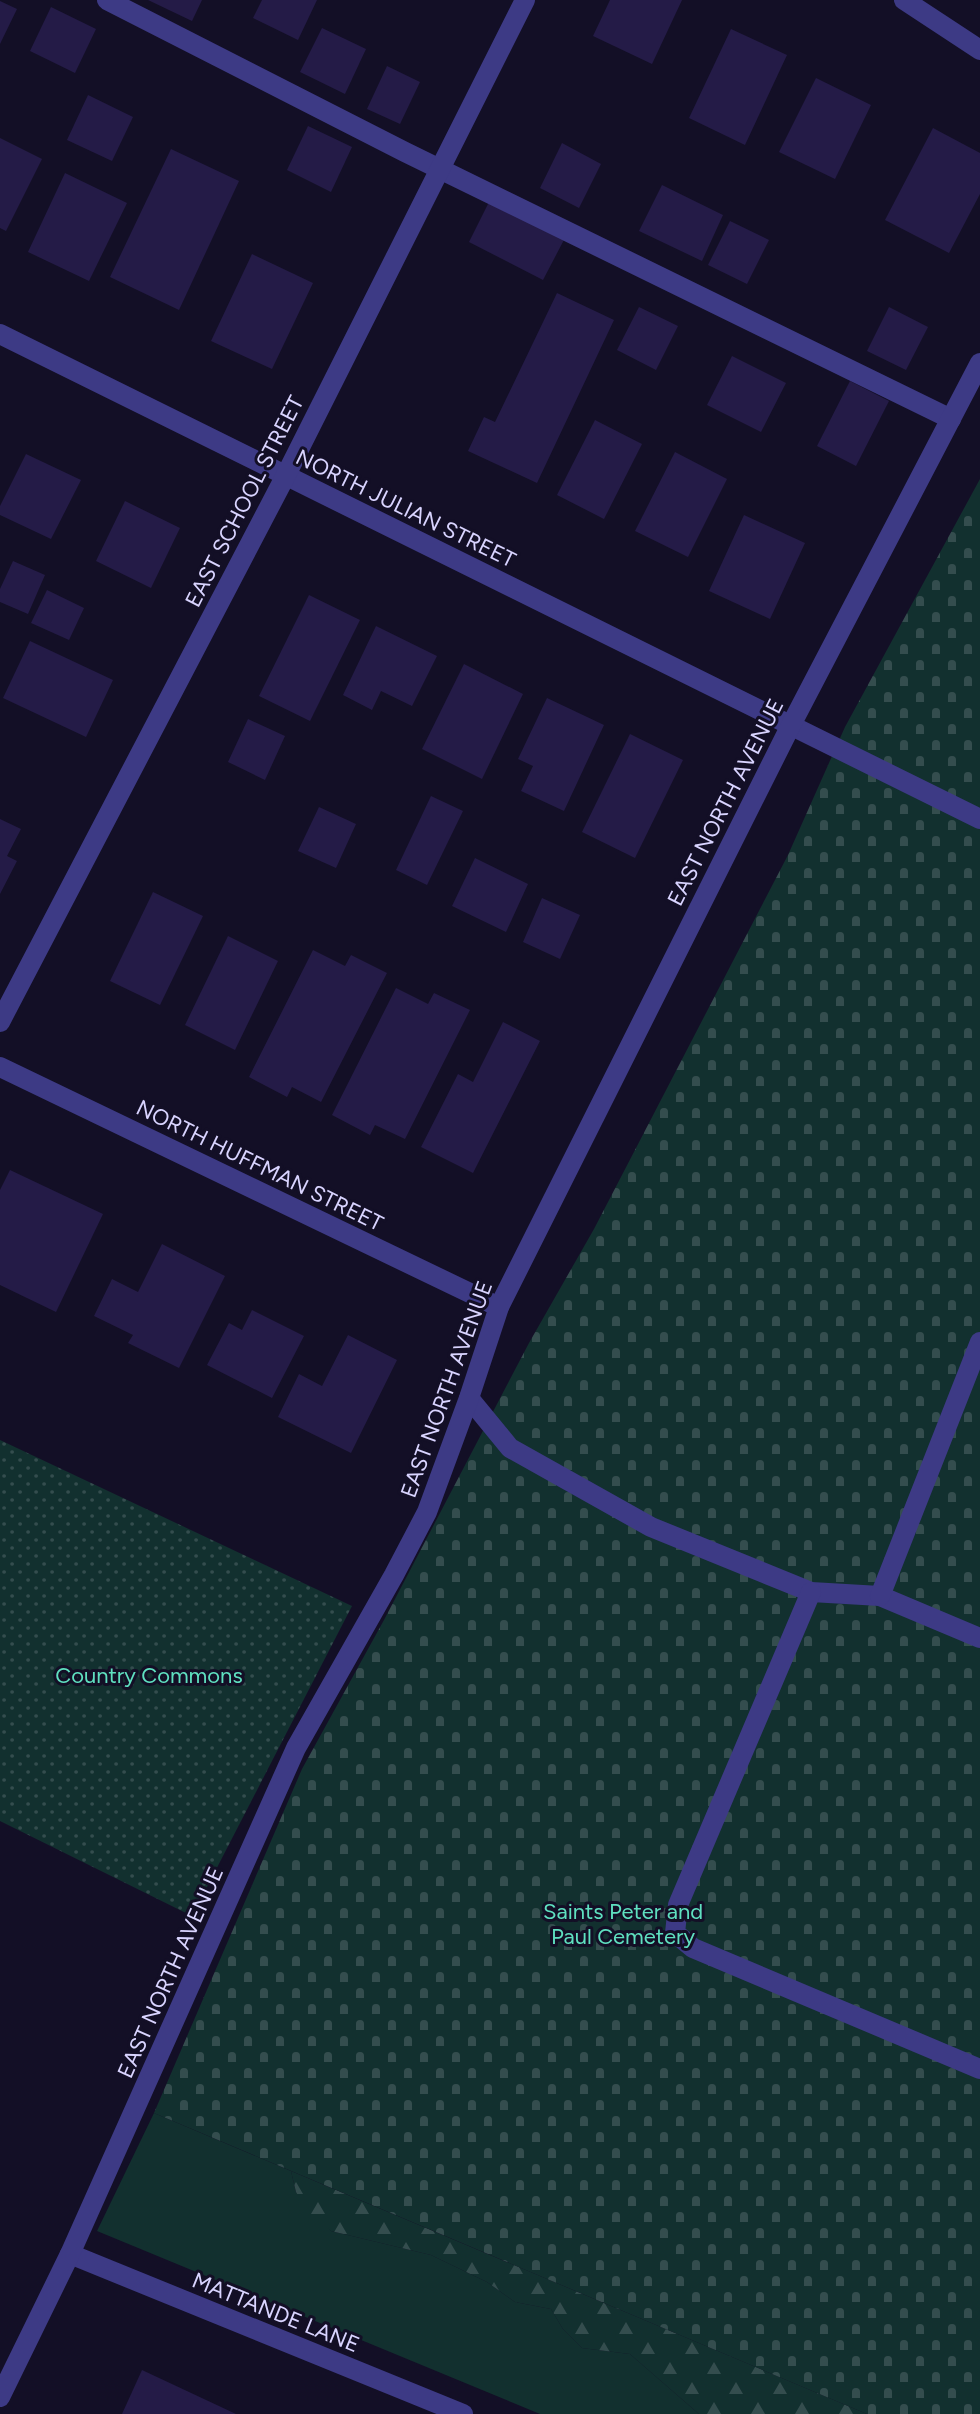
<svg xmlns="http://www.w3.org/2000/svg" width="980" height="2414" font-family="Figtree,sans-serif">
<defs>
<pattern id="forest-firs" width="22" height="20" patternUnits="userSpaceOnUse" patternTransform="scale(2)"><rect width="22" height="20" fill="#12302f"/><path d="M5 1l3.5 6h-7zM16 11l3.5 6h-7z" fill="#344d4e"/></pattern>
<pattern id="cemetery-stones" width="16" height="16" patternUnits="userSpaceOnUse" patternTransform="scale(2)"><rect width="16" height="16" fill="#12302f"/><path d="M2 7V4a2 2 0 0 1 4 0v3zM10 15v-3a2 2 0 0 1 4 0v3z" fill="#344d4e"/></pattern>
<pattern id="park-dots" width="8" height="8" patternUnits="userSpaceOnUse" patternTransform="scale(2)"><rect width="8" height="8" fill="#12302f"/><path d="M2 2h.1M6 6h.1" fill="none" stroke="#344d4e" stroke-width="1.8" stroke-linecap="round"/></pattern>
</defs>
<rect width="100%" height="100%" fill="#130f26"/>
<polygon fill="#12302f" points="154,2113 291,2171 296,2192 331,2231 431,2255 487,2282 515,2302 551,2309 563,2329 582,2348 630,2354 699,2414 540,2414 97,2231"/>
<polygon fill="url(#forest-firs)" points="291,2171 867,2414 699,2414 630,2354 582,2348 563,2329 551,2309 515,2302 487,2282 431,2255 331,2231 308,2212 296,2192"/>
<polygon fill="url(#cemetery-stones)" points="980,479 980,2414 867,2414 154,2113 302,1769 384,1620 529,1343 594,1229 788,855 845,727"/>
<polygon fill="url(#park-dots)" points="0,1440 352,1606 192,1916 0,1821"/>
<g fill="#241b47">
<polygon points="148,0 202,0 192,21"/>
<polygon points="262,0 317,0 298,40 253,18"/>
<polygon points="610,0 682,0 652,64 593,36"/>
<polygon points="0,1 17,9 0,44"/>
<polygon points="51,7 96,29 75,73 30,51"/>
<polygon points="322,28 366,49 345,94 300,72"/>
<polygon points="731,29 787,55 745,145 689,118"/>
<polygon points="387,66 420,82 400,124 367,109"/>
<polygon points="816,78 871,105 835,179 779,152"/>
<polygon points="88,95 133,117 112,161 67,140"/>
<polygon points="308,126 352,147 331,192 287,170"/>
<polygon points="933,128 980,153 980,194 949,253 885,220"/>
<polygon points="0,138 42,159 6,231 0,228"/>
<polygon points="562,143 601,164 579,208 540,188"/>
<polygon points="171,149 239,181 179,310 110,277"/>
<polygon points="65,173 127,203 89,281 28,252"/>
<polygon points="662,185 723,215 702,261 639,231"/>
<polygon points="491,198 566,236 543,280 469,242"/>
<polygon points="730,221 769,240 747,284 708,265"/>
<polygon points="252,254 313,283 272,369 211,341"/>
<polygon points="557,293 614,320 537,483 468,451 484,417 495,422"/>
<polygon points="639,307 678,326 656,370 617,350"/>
<polygon points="889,307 928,327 906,370 867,351"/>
<polygon points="732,356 786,383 761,432 707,405"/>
<polygon points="850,381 889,401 856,466 817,446"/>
<polygon points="595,420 642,444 604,519 557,495"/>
<polygon points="675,452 727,479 688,557 635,531"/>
<polygon points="26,454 81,480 51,539 0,515 0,506"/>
<polygon points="125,501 180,528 151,588 96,561"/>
<polygon points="744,515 805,543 770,619 709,591"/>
<polygon points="13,561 45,575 28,614 0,602 0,589"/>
<polygon points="47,590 84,608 69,640 31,623"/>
<polygon points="309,595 360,620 310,721 259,696"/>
<polygon points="376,626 437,656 412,706 381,691 372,710 343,695"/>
<polygon points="30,641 113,680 86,737 3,698"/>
<polygon points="464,664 523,694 482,779 422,749"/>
<polygon points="547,698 604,725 564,811 521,791 533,766 518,759"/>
<polygon points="248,719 285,736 265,780 228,762"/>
<polygon points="630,734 683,760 635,858 582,832"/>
<polygon points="431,796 463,811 427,885 396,870"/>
<polygon points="319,807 356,824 336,868 298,851"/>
<polygon points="0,819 21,829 7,856 17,861 0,894"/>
<polygon points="475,858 528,884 506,932 452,906"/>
<polygon points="153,892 203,916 160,1005 110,981"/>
<polygon points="542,898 580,915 560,959 523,942"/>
<polygon points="228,936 278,961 235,1050 185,1025"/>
<polygon points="313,950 345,966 351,955 387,973 321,1102 292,1087 287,1097 249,1077"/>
<polygon points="396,988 428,1004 434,993 470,1010 405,1139 375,1125 370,1135 332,1115"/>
<polygon points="503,1022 540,1041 473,1173 421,1147 458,1074 473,1082"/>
<polygon points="10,1170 103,1214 56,1312 0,1285 0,1190"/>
<polygon points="162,1244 225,1276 179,1368 128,1343 133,1335 94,1316 112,1279 138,1292"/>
<polygon points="252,1310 304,1336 272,1398 207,1365 229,1323 242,1330"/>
<polygon points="348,1335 397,1360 351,1453 278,1417 299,1374 322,1386"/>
<polygon points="142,2370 236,2414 122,2414"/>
</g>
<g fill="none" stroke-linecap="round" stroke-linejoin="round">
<g stroke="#3d3a85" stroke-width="20">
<polyline points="107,0 405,152 951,419"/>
<polyline points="904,0 980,50"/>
<polyline points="0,334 980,819"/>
<polyline points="0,1022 286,475 525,0"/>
<polyline points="0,1067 499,1307"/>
<polyline points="469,1398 510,1448 651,1527 811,1592 880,1596 980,1638"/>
<polyline points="811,1592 678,1905 675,1933 693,1948 980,2069"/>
<polyline points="880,1596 980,1342"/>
<polyline points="70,2254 463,2414"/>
<polyline points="0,2397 70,2254 296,1748 394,1575 427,1512 469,1398 499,1307 791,725 980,363"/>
</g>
</g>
<g text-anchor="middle" stroke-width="6" stroke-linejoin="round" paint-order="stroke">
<g font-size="22" fill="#d9d4ff" stroke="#130f26">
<text transform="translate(244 501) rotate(-63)" y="8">EAST SCHOOL STREET</text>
<text transform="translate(406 508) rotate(26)" y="8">NORTH JULIAN STREET</text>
<text transform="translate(725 802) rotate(-63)" y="8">EAST NORTH AVENUE</text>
<text transform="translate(260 1165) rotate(26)" y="8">NORTH HUFFMAN STREET</text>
<text transform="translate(446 1389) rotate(-70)" y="8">EAST NORTH AVENUE</text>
<text transform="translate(170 1972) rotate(-66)" y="8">EAST NORTH AVENUE</text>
<text transform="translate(276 2312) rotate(22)" y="8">MATTANDE LANE</text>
</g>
<g font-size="22" fill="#5fe0c0" stroke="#130f26">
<text x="149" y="1683">Country Commons</text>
<text x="623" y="1919">Saints Peter and<tspan x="623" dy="25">Paul Cemetery</tspan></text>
</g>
</g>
</svg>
